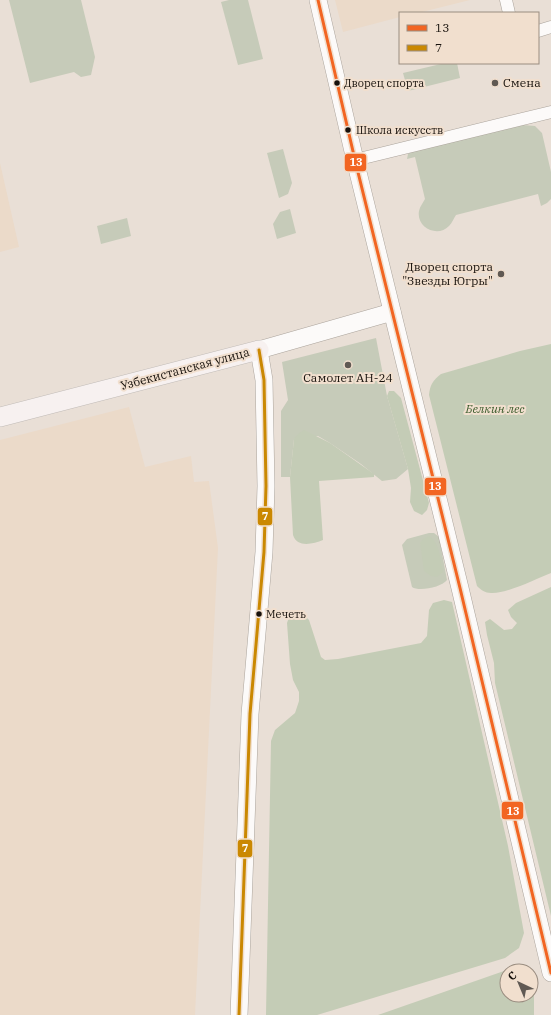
<svg xmlns="http://www.w3.org/2000/svg" width="551" height="1015" font-family="'IBM Plex Serif',serif">
<rect width="100%" height="100%" fill="#e9dfd6"/>
<g fill="#ebdac9">
<polygon points="335,0 470,0 418,13 400,13 400,17 343,32"/>
<polygon points="0,163 19,247 0,252"/>
<polygon points="129,407 145,467 191,456 194,482 209,481 218,548 195,1015 0,1015 0,440"/>
</g>
<g fill="#c6cbb9">
<polygon points="9,0 81,0 95,57 91,75 81,77 74,72 30,83"/>
<polygon points="229,0 248,0 263,59 238,65 221,2"/>
<polygon points="445,63 457,63 460,78 408,91 403,73"/>
<path d="M523 125 535 126 542 133 551 172V199L547 203 541 206 538 194 456 215C454 218 452 223 449 226 438 238 416 228 419 211 420 206 423 203 425 199L415 157 407 159 408 154 411 152Z"/>
<polygon points="283,149 292,183 288,194 279,198 267,153"/>
<polygon points="290,209 296,233 277,239 273,224 280,212"/>
<polygon points="127,218 131,236 101,244 97,226"/>
<polygon points="376,338 387,396 408,469 396,479 382,481 361,464 330,443 318,436 294,439 290,477 281,477 281,411 288,400 282,362"/>
<path d="M429 533H434L439 537 447 580C442 587 419 592 412 587L402 545 407 539Z"/>
</g>
<g fill="#c4ccb6">
<path d="M551 344V573C536 579 506 594 491 593 485 593 481 590 477 586L429 395C430 385 433 380 441 374L520 351Z"/>
<polygon points="389,391 394,391 401,398 429,503 427,510 422,515 414,511 410,502 411,488 408,469 387,396"/>
<path d="M304 430 330 443 374 474V477L319 481 323 540C313 544 297 548 293 535L290 477 294 439 298 434Z"/>
<path d="M429 536C440 543 440 559 443 572L437 577 431 576 424 571 420 543 423 539Z"/>
<polygon points="551,587 551,916 495,683 494,663 487,635 485,622 490,619 504,630 512,629 517,623 511,617 508,610 516,603"/>
<polygon points="444,600 452,602 508,846 524,933 519,948 505,958 317,1015 266,1015 271,741 275,730 295,713 299,701 299,692 293,680 290,664 287,623 289,617 294,615 305,616 309,620 321,657 325,660 338,659 421,643 427,636 429,610 433,603"/>
<polygon points="504,971 507,972 507,995 531,995 531,982 534,984 534,1015 378,1015"/>
</g>
<g fill="none" stroke-linecap="round" stroke-linejoin="round">
<g stroke="#aba49c" stroke-width="13">
<g id="minor">
<polyline points="506,0 509,13"/>
<polyline points="538,31 551,27"/>
<polyline points="355,160 551,112"/>
</g>
</g>
<g stroke="#aba49c" stroke-width="18">
<g id="secondary">
<polyline points="318,0 355,160 460,588 551,973"/>
<polyline points="239,1015 250,714 264,552 266,486 264,380 259,350 392,312"/>
</g>
</g>
<g stroke="#c0bbb7" stroke-width="20">
<polyline id="primary" points="0,417 259,350"/>
</g>
<use href="#minor" stroke="#fcfaf9" stroke-width="12"/>
<use href="#secondary" stroke="#fcfaf9" stroke-width="17"/>
<use href="#primary" stroke="#f7f1f0" stroke-width="19"/>
<g stroke="#f1dfce" stroke-width="6">
<polyline id="bus-1" points="318,0 355,160 460,588 551,973"/>
</g>
<g stroke="#f1dfce" stroke-width="6">
<polyline id="bus-2" points="239,1015 250,714 264,552 266,486 264,380 259,350"/>
</g>
<use href="#bus-1" stroke="#f26522" stroke-width="3"/>
<use href="#bus-2" stroke="#ca8802" stroke-width="3"/>
</g>
<g fill="#17110c" stroke="#f1dfce" stroke-width="1.5">
<circle cx="337" cy="83" r="3.5"/>
<circle cx="348" cy="130" r="3.5"/>
<circle cx="259" cy="614" r="3.5"/>
</g>
<g fill="#605953" stroke="#f1dfce" stroke-width="1.5">
<circle cx="495" cy="83" r="4"/>
<circle cx="501" cy="274" r="4"/>
<circle cx="348" cy="365" r="4"/>
</g>
<g text-anchor="middle" stroke-width="4" stroke-linejoin="round" paint-order="stroke">
<g font-size="11" fill="#17110c" stroke="#f1dfce" text-anchor="start">
<text x="344" y="87">Дворец спорта</text>
<text x="356" y="134">Школа искусств</text>
<text x="266" y="618">Мечеть</text>
</g>
<g font-size="12" fill="#17110c" stroke="#f1dfce" text-anchor="start">
<text x="503" y="87">Смена</text>
<text x="493" y="271" text-anchor="end">Дворец спорта<tspan x="493" dy="14">"Звезды Югры"</tspan></text>
<text x="348" y="382" text-anchor="middle">Самолет АН-24</text>
</g>
<g font-size="12" fill="#17110c" stroke="#f1dfce">
<text transform="translate(185 369) rotate(-15)" y="4">Узбекистанская улица</text>
</g>
<g font-size="12" font-style="italic" fill="#3c5c2d" stroke="#f1dfce">
<text x="495" y="413">Белкин лес</text>
</g>
</g>
<g stroke="#f1dfce" stroke-width="1.5">
<rect x="344" y="153" width="23" height="19" rx="4" fill="#f26522"/>
<rect x="424" y="477" width="23" height="19" rx="4" fill="#f26522"/>
<rect x="257" y="507" width="16" height="19" rx="4" fill="#ca8802"/>
<rect x="501" y="801" width="23" height="19" rx="4" fill="#f26522"/>
<rect x="237" y="839" width="16" height="19" rx="4" fill="#ca8802"/>
</g>
<g font-size="11" text-anchor="middle" font-weight="bold" fill="#fff">
<text x="356" y="166">13</text>
<text x="435" y="490">13</text>
<text x="265" y="520">7</text>
<text x="513" y="815">13</text>
<text x="245" y="852">7</text>
</g>
<rect x="399" y="12" width="140" height="52" fill="#f1dfce" stroke="#9a8d80"/>
<rect x="407" y="25" width="20" height="6" fill="#f26522" stroke="#9a8d80"/>
<text x="435" y="32" font-size="12" fill="#17110c">13</text>
<rect x="407" y="45" width="20" height="6" fill="#ca8802" stroke="#9a8d80"/>
<text x="435" y="52" font-size="12" fill="#17110c">7</text>
<g transform="translate(519 983) rotate(316)"><circle r="19" fill="#f1dfce" stroke="#9a8d80"/>
<path d="M0-3L7 15L0 10L-7 15Z" fill="#605953"/>
<text y="-6" font-size="11" font-weight="bold" text-anchor="middle" fill="#17110c">С</text>
</g>
</svg>
